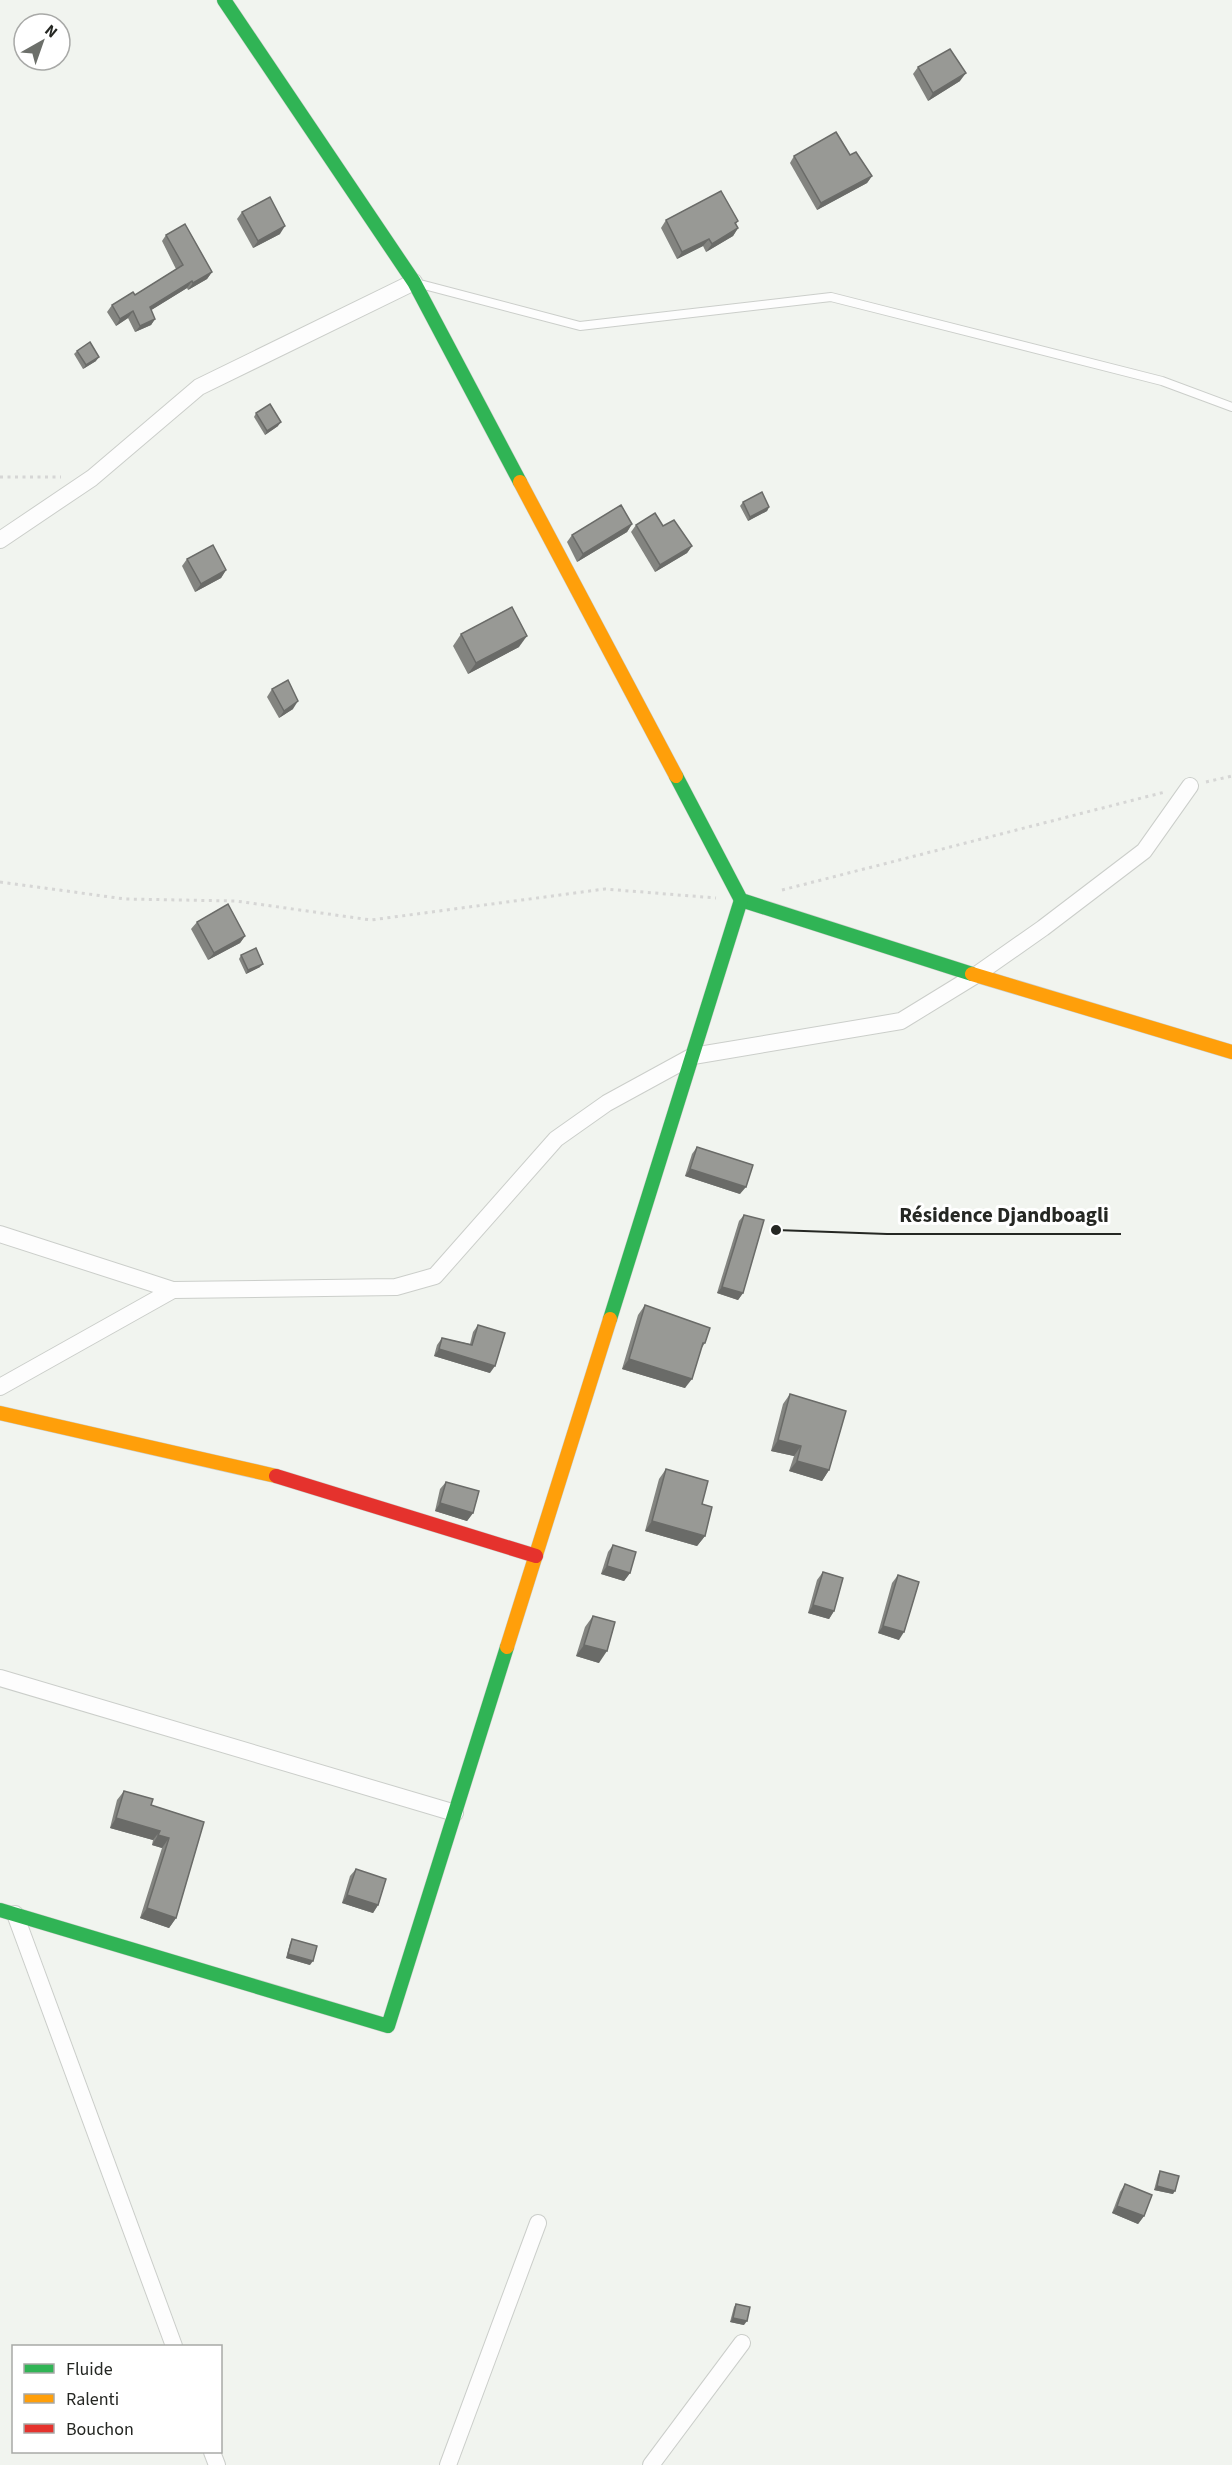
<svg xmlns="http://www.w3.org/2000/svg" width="1232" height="2465" font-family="'Source Sans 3',sans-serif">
<rect width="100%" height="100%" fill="#f1f4ef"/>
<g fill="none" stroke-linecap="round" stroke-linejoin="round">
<g stroke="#cbceca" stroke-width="10">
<polyline id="lane" points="420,284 580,326 831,297 1162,381 1232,407"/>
</g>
<g stroke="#cbceca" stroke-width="18">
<g id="street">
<polyline points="0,540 92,478 199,387 414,282"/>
<polyline points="0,1234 173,1290"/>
<polyline points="0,1387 173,1290 396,1287 435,1276 556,1139 607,1103 693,1056 901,1021 976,975 1043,928 1144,851 1190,786"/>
<polyline points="0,1678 455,1813"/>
<polyline points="15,1914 174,2346"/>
<polyline points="212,2452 217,2465"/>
<polyline points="448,2465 538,2223"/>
<polyline points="651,2465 742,2343"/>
</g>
</g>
<g stroke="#cbceca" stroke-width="15">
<g id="fast">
<polyline points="224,0 414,282 520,482"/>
<polyline points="676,776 741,900 972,974"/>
<polyline points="610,1319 741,900"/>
<polyline points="0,1910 388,2026 507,1647"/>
</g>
</g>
<g stroke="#cbceca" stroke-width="15">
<g id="slow">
<polyline points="520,482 676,776"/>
<polyline points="972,974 1232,1052"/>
<polyline points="0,1413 276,1476"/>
<polyline points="507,1647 610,1319"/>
</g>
</g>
<g stroke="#cbceca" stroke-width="15">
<polyline id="jam" points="276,1476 536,1556"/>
</g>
<g stroke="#d6d6d5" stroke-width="3" stroke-dasharray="3 4.5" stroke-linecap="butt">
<polyline points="0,477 61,477"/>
<polyline points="1206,782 1232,776"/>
<polyline points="0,882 125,899 236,901 371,920 605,889 716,898"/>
<polyline points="782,890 1165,792"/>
</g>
<use href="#lane" stroke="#fdfdfd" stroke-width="8"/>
<use href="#street" stroke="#fdfdfd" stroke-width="16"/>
<use href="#fast" stroke="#30b455" stroke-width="14"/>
<use href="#slow" stroke="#ff9f0a" stroke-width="14"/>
<use href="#jam" stroke="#e5322d" stroke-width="14"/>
</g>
<g fill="#838480">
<polygon points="918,67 960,81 928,101 913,74"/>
<polygon points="850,155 872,176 867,183 817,210 790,163 794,156"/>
<polygon points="242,212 280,234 253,248 237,219"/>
<polygon points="666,220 738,221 736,224 738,228 733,236 706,252 703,246 677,259 661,228"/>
<polygon points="166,235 212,272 207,279 188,290 187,288 151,310 155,319 151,325 135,332 128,318 116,326 107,312 112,305 135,295 176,269 162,241"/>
<polygon points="77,351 96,361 83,369 74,354"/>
<polygon points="256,413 278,426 265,435 254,417"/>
<polygon points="743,502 769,507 767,511 748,521 740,506"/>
<polygon points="632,524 627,532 577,562 567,542 572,535"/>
<polygon points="636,525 663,526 692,546 687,553 655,572 631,532"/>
<polygon points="187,559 226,570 221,578 195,592 182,566"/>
<polygon points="461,634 519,647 468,674 453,646"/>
<polygon points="272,689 293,709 279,718 267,697"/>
<polygon points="197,922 245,936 240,943 208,960 191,929"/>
<polygon points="241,955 260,967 246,974 239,959"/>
<polygon points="697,1147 740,1194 685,1176 692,1154"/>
<polygon points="744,1215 743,1293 738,1300 717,1293 739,1221"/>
<polygon points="645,1305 705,1343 701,1349 685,1388 622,1369 638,1315"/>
<polygon points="478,1325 490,1373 434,1356 437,1345 442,1338 470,1344 473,1332"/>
<polygon points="790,1394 829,1470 822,1481 789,1471 794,1456 771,1451 783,1404"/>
<polygon points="666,1469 705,1536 697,1546 645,1531 659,1479"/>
<polygon points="446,1482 473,1513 467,1521 435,1511 440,1489"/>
<polygon points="613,1545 630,1573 624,1581 601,1574 608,1552"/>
<polygon points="823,1572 834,1611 829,1619 808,1613 817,1580"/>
<polygon points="898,1575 899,1640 878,1633 892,1583"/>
<polygon points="593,1616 599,1663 576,1656 585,1627"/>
<polygon points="124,1791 151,1805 204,1822 176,1918 169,1928 140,1918 162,1848 152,1845 153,1840 110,1828 117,1800"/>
<polygon points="356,1869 378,1905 373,1913 342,1903 350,1876"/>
<polygon points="292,1939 310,1965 286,1958 290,1943"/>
<polygon points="1160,2171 1173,2194 1154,2190 1158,2175"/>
<polygon points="1125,2184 1144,2216 1138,2224 1112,2213 1120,2192"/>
<polygon points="736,2304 744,2325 730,2322 734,2307"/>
</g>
<g fill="#6a6b68">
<polygon points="966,73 960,81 928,101 933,93"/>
<polygon points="872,176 867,183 817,210 821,203"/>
<polygon points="285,226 280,234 253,248 258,241"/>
<polygon points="738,228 733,236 706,252 712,244"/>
<polygon points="709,239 703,246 677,259 682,252"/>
<polygon points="212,272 207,279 188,290 193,283"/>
<polygon points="192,281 187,288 145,314 150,307"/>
<polygon points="133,311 128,318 116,326 120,319"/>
<polygon points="155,319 151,325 135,332 140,326"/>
<polygon points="99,357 96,361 83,369 86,365"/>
<polygon points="281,422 278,426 265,435 267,431"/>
<polygon points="769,507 767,511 748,521 750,517"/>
<polygon points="632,524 627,532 577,562 583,554"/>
<polygon points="692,546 687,553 655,572 660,565"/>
<polygon points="226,570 221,578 195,592 201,584"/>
<polygon points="527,636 519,647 468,674 476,663"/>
<polygon points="298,701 293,709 279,718 284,711"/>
<polygon points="245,936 240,943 208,960 214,953"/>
<polygon points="263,964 260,967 246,974 248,970"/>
<polygon points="690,1169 746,1187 740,1194 685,1176"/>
<polygon points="722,1287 743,1293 738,1300 717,1293"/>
<polygon points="439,1349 495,1366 490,1373 434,1356"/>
<polygon points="629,1359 692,1379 685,1388 622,1369"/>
<polygon points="778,1440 801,1446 794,1456 771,1451"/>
<polygon points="797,1461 829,1470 822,1481 789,1471"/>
<polygon points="440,1503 473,1513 467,1521 435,1511"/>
<polygon points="652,1521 705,1536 697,1546 645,1531"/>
<polygon points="607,1566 630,1573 624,1581 601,1574"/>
<polygon points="813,1605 834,1611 829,1619 808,1613"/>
<polygon points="883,1626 904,1632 899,1640 878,1633"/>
<polygon points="584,1645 607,1651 599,1663 576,1656"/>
<polygon points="116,1818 160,1831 153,1840 110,1828"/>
<polygon points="158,1835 169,1838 162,1848 152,1845"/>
<polygon points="347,1895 378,1905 373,1913 342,1903"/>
<polygon points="147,1908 176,1918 169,1928 140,1918"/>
<polygon points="288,1954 313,1961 310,1965 286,1958"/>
<polygon points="1157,2186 1175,2191 1173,2194 1154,2190"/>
<polygon points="1117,2206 1144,2216 1138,2224 1112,2213"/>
<polygon points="733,2318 747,2321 744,2325 730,2322"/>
</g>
<g fill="#989995" stroke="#6a6b68" stroke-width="1.5">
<polygon points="950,49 966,73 933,93 918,67"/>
<polygon points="836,132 850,155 856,152 872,176 821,203 794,156"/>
<polygon points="721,191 738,221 735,223 738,228 712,244 709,239 682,252 666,220"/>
<polygon points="270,197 285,226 258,241 242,212"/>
<polygon points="185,224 212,272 193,283 192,281 150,307 155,319 140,326 133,311 120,319 112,305 133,292 135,295 183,265 166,235"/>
<polygon points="90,342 99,357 86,365 77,351"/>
<polygon points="270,404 281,422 267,431 256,413"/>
<polygon points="762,492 769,507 750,517 743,502"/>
<polygon points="621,505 632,524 583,554 572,535"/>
<polygon points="655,513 663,526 674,520 692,546 660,565 636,525"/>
<polygon points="213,545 226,570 201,584 187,559"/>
<polygon points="512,607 527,636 476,663 461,634"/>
<polygon points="288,680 298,701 284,711 272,689"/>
<polygon points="228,904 245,936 214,953 197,922"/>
<polygon points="256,948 263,964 248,970 241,955"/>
<polygon points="697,1147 753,1165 746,1187 690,1169"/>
<polygon points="744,1215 764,1220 743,1293 722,1287"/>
<polygon points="645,1305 710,1328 705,1343 703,1343 692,1379 629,1359"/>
<polygon points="478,1325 505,1333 495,1366 439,1349 442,1338 472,1345"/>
<polygon points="790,1394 846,1411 829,1470 797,1461 801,1446 778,1440"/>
<polygon points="666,1469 708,1481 702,1504 712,1507 705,1536 652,1521"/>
<polygon points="446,1482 479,1491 473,1513 440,1503"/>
<polygon points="613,1545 636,1552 630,1573 607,1566"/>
<polygon points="823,1572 843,1578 834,1611 813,1605"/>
<polygon points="898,1575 919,1582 904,1632 883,1626"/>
<polygon points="593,1616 615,1622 607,1651 584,1645"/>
<polygon points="124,1791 153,1799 151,1805 204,1822 176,1918 147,1908 169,1838 158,1835 160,1831 116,1818"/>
<polygon points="356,1869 386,1879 378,1905 347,1895"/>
<polygon points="292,1939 317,1946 313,1961 288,1954"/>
<polygon points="1160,2171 1179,2176 1175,2191 1157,2186"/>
<polygon points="1125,2184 1152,2195 1144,2216 1117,2206"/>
<polygon points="736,2304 750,2307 747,2321 733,2318"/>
</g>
<path fill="none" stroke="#252723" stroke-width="2" d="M776 1230L887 1234H1121"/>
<circle fill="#252723" stroke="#fff" stroke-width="2" cx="776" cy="1230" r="6"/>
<g font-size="21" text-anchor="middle" font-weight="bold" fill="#252723" stroke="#fff" stroke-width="6" stroke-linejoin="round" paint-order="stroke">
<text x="1004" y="1222">Résidence Djandboagli</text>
</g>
<rect x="12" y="2345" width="210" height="108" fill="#ffffff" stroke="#a8a9a7" stroke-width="1.5"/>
<rect x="24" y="2364" width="30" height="9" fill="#30b455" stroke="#a8a9a7" stroke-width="1.5"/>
<text x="66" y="2375" font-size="18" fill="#252723">Fluide</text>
<rect x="24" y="2394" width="30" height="9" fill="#ff9f0a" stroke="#a8a9a7" stroke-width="1.5"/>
<text x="66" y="2405" font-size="18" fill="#252723">Ralenti</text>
<rect x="24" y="2424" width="30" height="9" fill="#e5322d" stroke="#a8a9a7" stroke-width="1.5"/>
<text x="66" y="2435" font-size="18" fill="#252723">Bouchon</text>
<g transform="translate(42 42) rotate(40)"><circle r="28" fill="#ffffff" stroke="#a8a9a7" stroke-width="1.5"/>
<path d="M0-4.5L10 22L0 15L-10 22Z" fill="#6c6f6a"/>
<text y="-9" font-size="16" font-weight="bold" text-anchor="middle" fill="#252723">N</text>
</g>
</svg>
